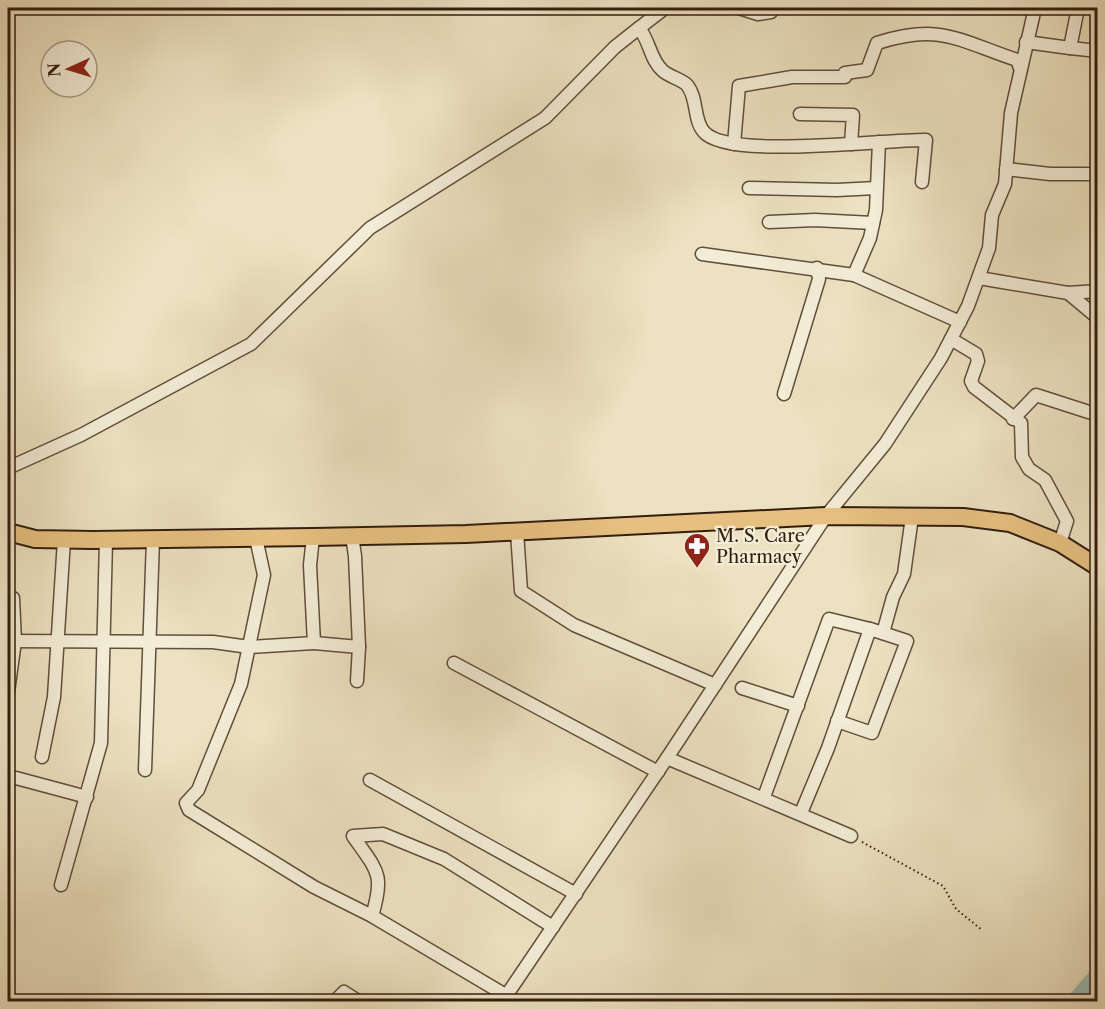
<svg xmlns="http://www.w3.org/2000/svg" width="1105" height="1009" font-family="'Libre Caslon Text',serif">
<rect width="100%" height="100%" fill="#ece1c0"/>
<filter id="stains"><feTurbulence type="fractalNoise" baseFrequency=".00333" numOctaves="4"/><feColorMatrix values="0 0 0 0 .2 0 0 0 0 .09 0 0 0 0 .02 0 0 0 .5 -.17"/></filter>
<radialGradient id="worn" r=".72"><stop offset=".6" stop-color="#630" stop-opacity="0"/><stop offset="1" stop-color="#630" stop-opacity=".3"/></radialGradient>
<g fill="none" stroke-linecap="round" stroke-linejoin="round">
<polyline stroke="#9abcb8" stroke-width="21" points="1077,1002 1098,978"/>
<g stroke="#614e3b" stroke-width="15">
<g id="minor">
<polyline points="739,8 758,14 771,12"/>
<polyline points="639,28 665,8"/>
<polyline points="1026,42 1070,48 1078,8"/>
<polyline points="1070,48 1098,51"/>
<polyline points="800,114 853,115 851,144"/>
<path d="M734 144 739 86 792 77H845V73L867 70 877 43C941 23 957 40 1017 60L1020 68"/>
<polyline points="1006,169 1050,174 1098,174"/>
<polyline points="749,188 837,190 876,188"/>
<polyline points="769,222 815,220 873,223"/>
<polyline points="702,254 854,275 960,322"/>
<polyline points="854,275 870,238 876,210 879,142"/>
<polyline points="979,278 1068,293 1098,291"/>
<polyline points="1068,293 1098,318"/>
<polyline points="951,339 976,354 978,361 971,381 974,387 1021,423 1022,457 1029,469 1045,480 1067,521 1060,543"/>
<polyline points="784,394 819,279 817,268"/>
<polyline points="1013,419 1036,395 1098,415"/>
<path d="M8 468 81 435 251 344 370 228 545 118 615 47 639 28C650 41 650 60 663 71 670 77 681 79 687 85 698 98 693 120 704 132 728 160 885 139 926 140L922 182"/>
<polyline points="517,532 521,591 574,625 715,685"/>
<polyline points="256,538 264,575 241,684 198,790 186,803 189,810 314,887 372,916 507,996"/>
<polyline points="8,598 13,598 15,641 8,692"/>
<polyline points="883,633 893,597 904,574 912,517"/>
<polyline points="8,641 213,642 249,647 314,643 310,565 313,537"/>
<polyline points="314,643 359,647 355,556 352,536"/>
<polyline points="454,663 658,772"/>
<polyline points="357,681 359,647"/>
<polyline points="742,688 798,706"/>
<polyline points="837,721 872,733 907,641 870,629"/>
<polyline points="42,757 54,697 64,540"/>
<polyline points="667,758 851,836"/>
<polyline points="145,770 153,539"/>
<polyline points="8,779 16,778 87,797"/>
<polyline points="370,780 576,894"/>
<polyline points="764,797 829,619 870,629 828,748 801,813"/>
<polyline points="61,885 101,743 106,540"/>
<path d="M372 916C385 873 377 871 353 836L383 834 444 859 553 927"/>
<polyline points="334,1002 344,992 360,1002"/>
<polyline points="502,1002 667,758 826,516 885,444 941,358 968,306 989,248 992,215 1005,184 1011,113 1035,8"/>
</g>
</g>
<g stroke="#331d0f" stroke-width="20">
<polyline id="major" points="8,532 35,539 93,540 313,537 466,534 826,516 963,517 1010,523 1060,543 1098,567"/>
</g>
<polyline stroke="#331d0f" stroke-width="2" stroke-dasharray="1.5 3" stroke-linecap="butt" points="862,842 943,886 956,909 982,930"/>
<use href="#minor" stroke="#f3ecd6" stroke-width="12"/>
<use href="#major" stroke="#e6c080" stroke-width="16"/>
</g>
<defs>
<g id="pharmacy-pin" transform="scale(1.35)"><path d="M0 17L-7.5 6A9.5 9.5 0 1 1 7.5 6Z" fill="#8f2418" stroke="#f3ecd6"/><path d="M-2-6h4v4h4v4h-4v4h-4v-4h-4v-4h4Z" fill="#fff"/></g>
</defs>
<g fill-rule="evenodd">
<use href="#pharmacy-pin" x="697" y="546"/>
</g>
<g text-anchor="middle" stroke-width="4.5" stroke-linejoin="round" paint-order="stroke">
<g font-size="18" fill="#331d0f" stroke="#f3ecd6" text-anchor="start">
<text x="716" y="542">M. S. Care<tspan x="716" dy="21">Pharmacy</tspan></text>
</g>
</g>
<rect width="1105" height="1009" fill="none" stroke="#ece1c0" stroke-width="30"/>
<rect x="9" y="9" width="1087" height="991" fill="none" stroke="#331d0f" stroke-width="3"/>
<rect x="15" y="15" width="1075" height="979" fill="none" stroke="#331d0f" stroke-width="1.5"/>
<g transform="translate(69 69) rotate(266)"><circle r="28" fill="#f3ecd6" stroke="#a69986" stroke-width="1.5"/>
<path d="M0-4.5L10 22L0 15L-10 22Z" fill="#8f2418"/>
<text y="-9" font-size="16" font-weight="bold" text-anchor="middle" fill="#331d0f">N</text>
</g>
<rect width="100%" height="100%" filter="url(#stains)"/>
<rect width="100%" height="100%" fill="url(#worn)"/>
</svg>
